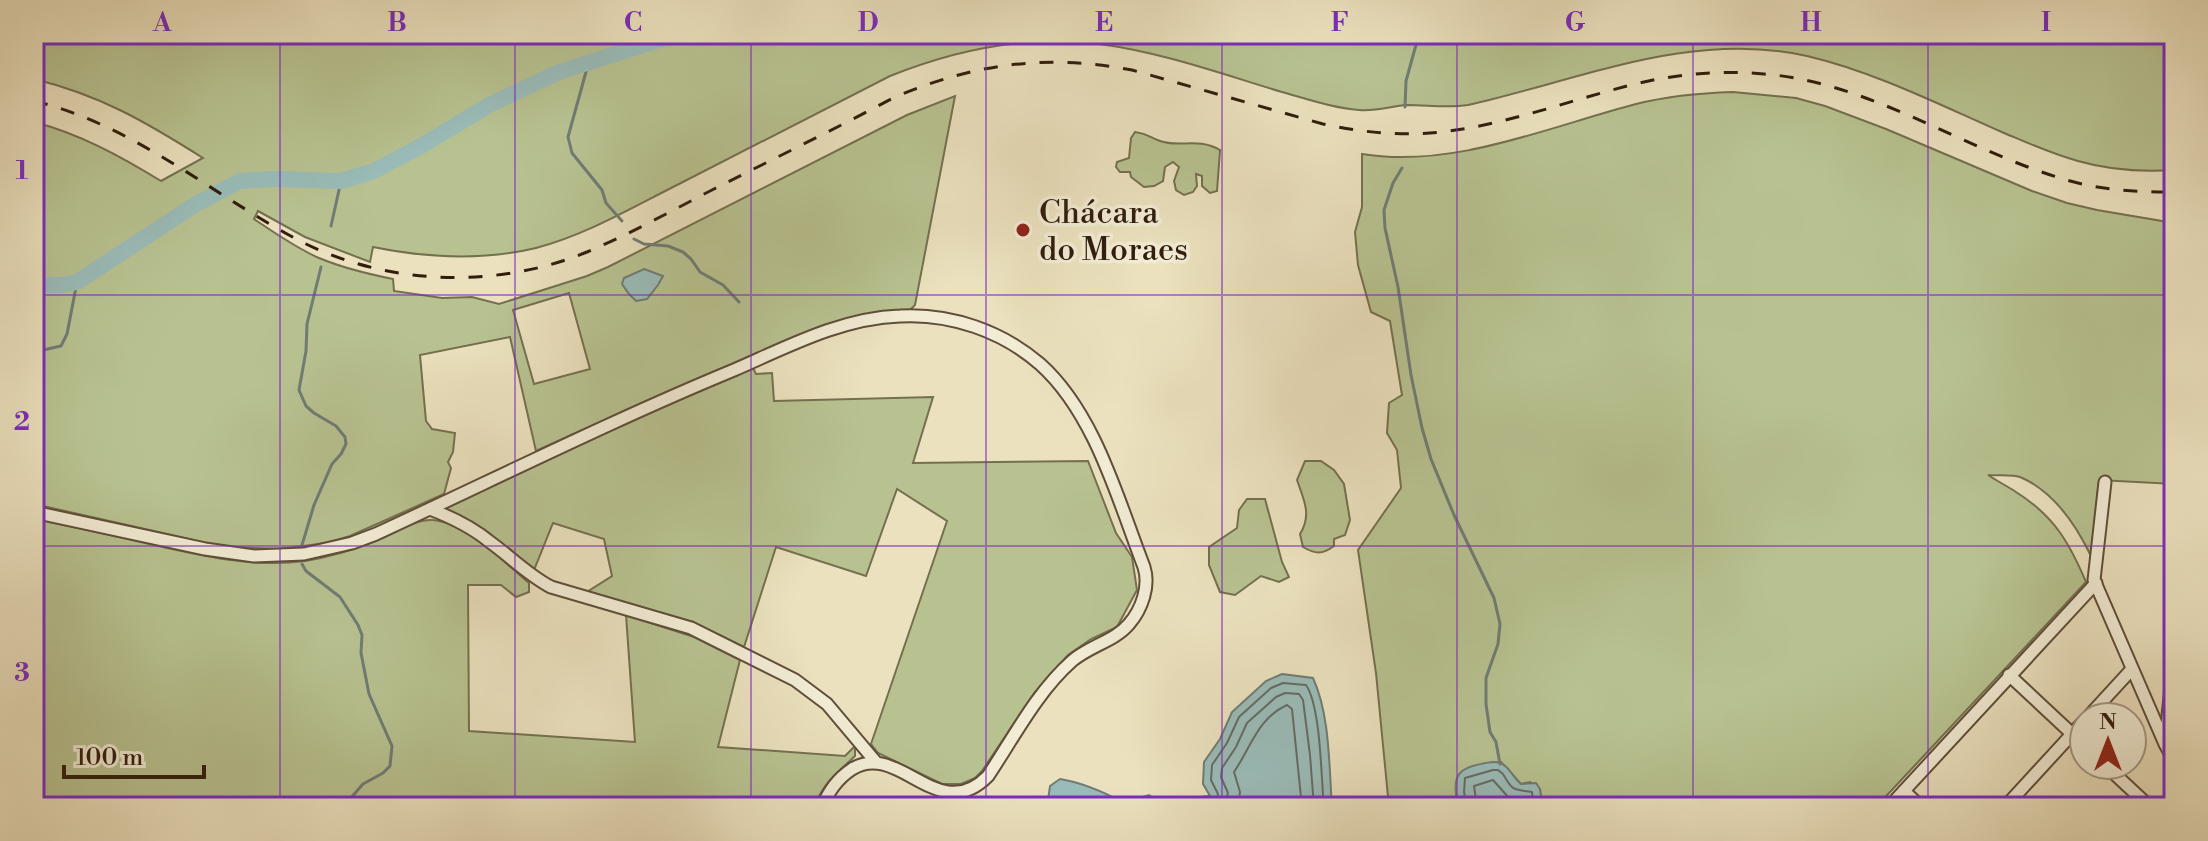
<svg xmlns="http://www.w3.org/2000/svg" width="2208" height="841" font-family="'Libre Bodoni',serif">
<rect width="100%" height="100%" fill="#ebe1be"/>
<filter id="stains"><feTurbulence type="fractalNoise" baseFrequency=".0025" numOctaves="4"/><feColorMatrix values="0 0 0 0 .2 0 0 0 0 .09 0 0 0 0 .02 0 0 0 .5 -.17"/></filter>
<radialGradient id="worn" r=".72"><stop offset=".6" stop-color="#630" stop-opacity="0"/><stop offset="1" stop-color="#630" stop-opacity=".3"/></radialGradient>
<g fill="#b8c291" stroke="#74704f" stroke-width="2" fill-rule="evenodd">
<path d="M34 34H2174V170C2142 172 2109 170 2078 161 2052 154 2028 143 2004 133 1940 105 1875 72 1807 56 1690 30 1580 80 1468 105 1447 108 1428 105 1407 105 1392 106 1374 112 1359 110 1333 108 1307 99 1282 92 1222 74 1161 52 1099 44 1027 35 957 49 890 76 820 112 750 148 679 184 633 207 586 235 536 248 482 261 427 258 373 247L370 262 305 237 258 211 254 219C275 233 296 248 319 258 343 268 368 274 393 279L394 291 442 298 472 297 499 304 587 276 608 267 907 115 955 96 915 305 910 310C849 311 797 337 742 360 672 389 604 420 536 451L510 337 420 355 426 421 432 429 455 433 453 452 448 462 451 468 444 494 350 536 327 543 279 549 231 547 207 543 34 504V122C80 134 120 156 161 181L203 158C146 122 100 95 34 79ZM569 293 590 369 534 384 513 310Z"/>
<path d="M1733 92 1796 98 1825 106 1886 129 2032 191 2067 203 2097 210 2162 221 2174 225V484L2099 480 2091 556C2076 525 2054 491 2020 477 2011 474 1998 476 1988 475 1997 481 2007 486 2016 492 2054 516 2069 542 2086 582L1876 807H1542L1540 789 1530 782 1521 784 1501 762C1477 761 1470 778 1456 794L1459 807H1389L1376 673 1358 550 1401 488 1397 450 1387 433 1389 403 1402 395 1390 321 1371 312 1358 265 1355 232 1362 207V154C1453 169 1548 127 1636 104 1668 96 1700 93 1733 92Z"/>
<path d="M1135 132C1149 134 1149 137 1160 141 1179 148 1198 137 1220 150L1217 191 1210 193 1202 186V176L1196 174 1197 186 1193 192 1184 195 1176 190 1174 181 1179 167 1173 162 1165 167 1163 181 1154 186 1144 187 1131 177 1130 172H1120L1116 167 1117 162 1129 158 1131 138Z"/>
<path d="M753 368 756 374 772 373 774 401 933 397 913 463 1088 461 1116 533 1132 557 1137 590 1117 627 1091 639 1068 655 1035 692 982 771 975 778 961 784H942L878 753 871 744 947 521 897 489 866 576 776 547 744 647 693 622 587 592 612 576 604 539 553 523 534 570C506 547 479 521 444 509L642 416Z"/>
<path d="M1305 461H1321L1334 470 1344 484 1350 520 1345 535 1334 539V546C1322 555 1315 554 1303 547L1300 534C1312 515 1304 500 1297 480Z"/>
<polygon points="1247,499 1265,499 1282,562 1289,577 1279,582 1261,576 1235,595 1220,592 1209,565 1209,547 1237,528 1239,510"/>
<path d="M34 519C74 527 114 536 154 545 204 556 253 568 305 561 329 557 353 550 376 541 393 534 413 519 433 520 466 523 504 562 529 583V592L516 597 501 585H468L469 731 635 742 626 615 694 637 740 660 718 747 845 756 855 746V756C836 774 824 782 814 807H34Z"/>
</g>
<g fill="#9abcb9" stroke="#707c74" stroke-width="2">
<polygon points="644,269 663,276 658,285 647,299 636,301 629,294 622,284 624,278"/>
<path d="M1282 674 1313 678C1330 715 1329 766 1332 807H1047L1050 786 1060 779C1084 783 1104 792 1124 803L1149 795 1158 801 1210 796 1203 784 1204 762 1220 739 1232 712 1266 681Z"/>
<path d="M1493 762C1509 762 1510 775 1521 784L1536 783 1540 789 1542 807H1459C1449 773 1460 766 1493 762Z"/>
</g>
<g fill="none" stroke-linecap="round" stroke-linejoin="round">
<g stroke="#656c63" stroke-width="2">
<path d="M1177 807 1210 804 1216 801 1218 794 1211 780 1212 765 1227 743 1239 717 1271 688 1283 683 1306 685C1321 707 1321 778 1324 807"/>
<polyline points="1224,807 1228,793 1221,777 1222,768 1236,747 1247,723 1276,697 1285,693 1299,694 1303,700 1310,755 1314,807"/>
<path d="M1238 807 1240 792 1234 772C1251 747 1258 718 1287 705L1292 709 1302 807"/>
<path d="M1467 807 1464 792 1465 778 1493 770H1498L1503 774C1513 792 1514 789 1532 792L1534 807"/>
<polyline points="1477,807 1474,786 1493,780 1509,798 1522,803 1524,807"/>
</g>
<g stroke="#707c74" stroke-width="3">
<polyline points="589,61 568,137 572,153 602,190 606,203 622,221"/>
<polyline points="1405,107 1406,81 1419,34"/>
<polyline points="1402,168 1393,183 1384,210 1385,228 1398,287 1411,375 1422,428 1431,459 1454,515 1494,598 1500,624 1498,644 1486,678 1486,704 1490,732 1496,742 1500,764"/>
<polyline points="331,226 341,181"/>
<polyline points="634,239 644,244 668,246 683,252 691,259 700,272 723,285 739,302"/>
<polyline points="34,352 61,346 67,334 77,282"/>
<polyline points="302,545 314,505 332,464 341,454 346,444 345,437 336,426 314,413 306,406 299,390 306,351 307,324 321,267"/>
<polyline points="302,564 306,571 340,597 358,625 362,635 361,653 369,694 392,746 390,766 383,773 363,784 343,807"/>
</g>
<polyline stroke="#9abcb9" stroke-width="16" points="34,285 62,285 77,282 196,204 240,181 275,179 341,181 374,171 421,146 491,104 559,72 678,34"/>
<g stroke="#5f4e39" stroke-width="15">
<g id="street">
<polyline points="2105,482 2094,580 2165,744 2174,760"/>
<path d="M430 509C451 517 472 527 490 542 511 557 528 575 551 587L691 628 795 680 827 704 875 761"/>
<path d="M34 512 205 549 254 556 304 554 352 543 376 534C495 479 613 420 734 370 787 347 841 318 900 316 950 313 1002 331 1040 364 1095 413 1118 500 1144 567 1150 586 1142 609 1129 624 1115 641 1089 646 1072 661 1037 692 1014 737 988 776 938 827 899 740 852 769 837 779 829 791 822 807"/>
<polyline points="2009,675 2084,745"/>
<polyline points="2088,717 2132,669"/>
<polyline points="2165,743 2174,660"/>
<polyline points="2105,765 2150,807"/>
<polyline points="1904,791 1921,807"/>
<polyline points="1889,807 2096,583"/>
<polyline points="2005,807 2084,721"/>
</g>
</g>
<use href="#street" stroke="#f2ecd5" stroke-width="11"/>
<path stroke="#301d0d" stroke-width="3" stroke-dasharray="14 14" stroke-linecap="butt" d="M34 101C134 125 211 194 300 241 388 286 497 289 587 252 630 234 671 211 712 190 773 159 835 129 895 97 976 63 1046 54 1132 70L1323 124C1365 133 1407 137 1449 131 1511 123 1571 100 1631 85 1675 74 1719 70 1764 74 1869 82 1961 148 2060 178 2097 190 2135 192 2174 192"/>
</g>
<path fill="none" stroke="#7b2cbf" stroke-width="2" stroke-opacity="0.55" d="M280 34V807M515 34V807M751 34V807M986 34V807M1222 34V807M1457 34V807M1693 34V807M1928 34V807M34 295H2174M34 546H2174"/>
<circle fill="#8f2418" stroke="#f2ecd5" stroke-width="3" cx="1023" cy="230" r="8"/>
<g text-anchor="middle" stroke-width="7" stroke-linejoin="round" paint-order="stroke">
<g font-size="32" fill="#301d0d" stroke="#f2ecd5" text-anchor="start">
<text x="1039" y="223">Chácara<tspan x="1039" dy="37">do Moraes</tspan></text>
</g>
</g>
<rect width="2208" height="841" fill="none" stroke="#ebe1be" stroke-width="88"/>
<g transform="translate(2108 741)"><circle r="38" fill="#f2ecd5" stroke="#a49985" stroke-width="2"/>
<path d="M0-6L14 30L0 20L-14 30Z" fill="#8f2418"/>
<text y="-12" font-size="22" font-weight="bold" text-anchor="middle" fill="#301d0d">N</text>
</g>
<path d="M64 765v12h140v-12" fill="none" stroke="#301d0d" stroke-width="4"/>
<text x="76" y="765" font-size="24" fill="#301d0d" stroke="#f2ecd5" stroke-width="6" paint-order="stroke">100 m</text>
<rect x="44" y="44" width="2120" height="753" fill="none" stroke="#7b2cbf" stroke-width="3"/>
<g font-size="26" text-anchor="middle" font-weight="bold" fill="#7b2cbf">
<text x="162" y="31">A</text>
<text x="397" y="31">B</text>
<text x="633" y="31">C</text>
<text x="868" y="31">D</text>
<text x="1104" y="31">E</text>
<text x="1340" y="31">F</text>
<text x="1575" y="31">G</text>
<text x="1811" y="31">H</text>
<text x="2046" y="31">I</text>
<text x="22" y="179">1</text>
<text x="22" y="430">2</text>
<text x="22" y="681">3</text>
</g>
<rect width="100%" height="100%" filter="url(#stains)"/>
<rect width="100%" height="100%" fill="url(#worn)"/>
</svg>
